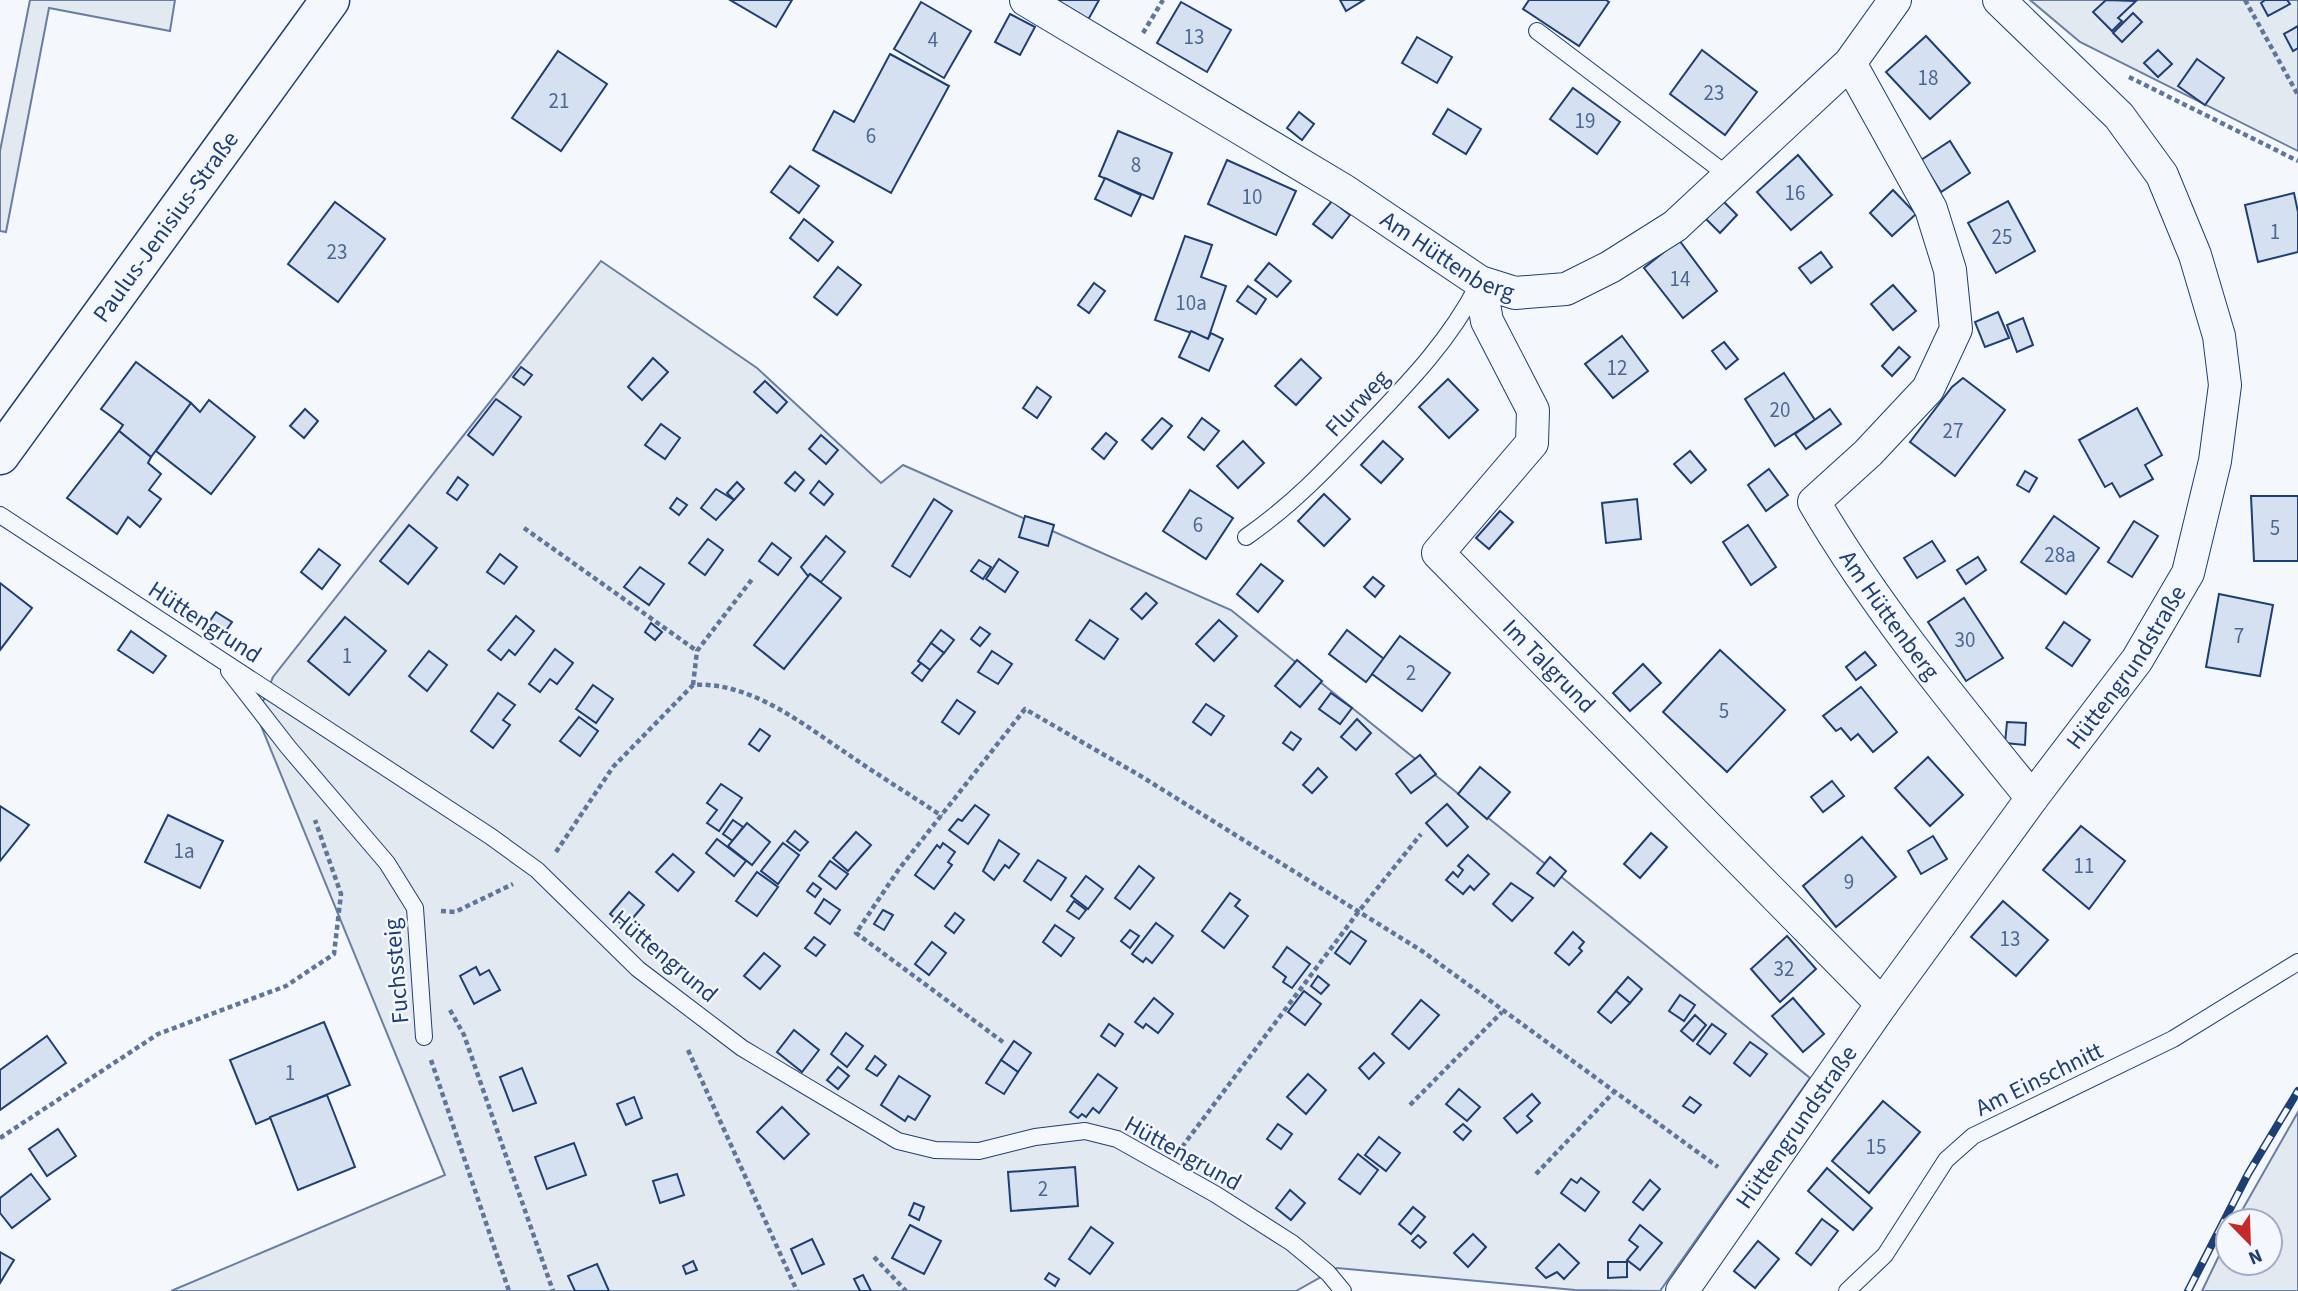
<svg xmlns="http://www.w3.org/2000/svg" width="2298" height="1291" font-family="'Source Sans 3',sans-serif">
<rect width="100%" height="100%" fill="#f4f7fb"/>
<g fill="#e3e9f0" stroke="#687fa3" stroke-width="2">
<polygon points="30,0 175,0 170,31 49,8 6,232 0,231 0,151"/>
<polygon points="2030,0 2298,0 2298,151 2080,42"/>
<polygon points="601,261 757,368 881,483 903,465 1231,610 1810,1078 1660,1291 1575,1290 1337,1268 1296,1291 171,1291 445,1175 257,716 273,677"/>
<polygon points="2298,1112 2298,1291 2202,1291 2228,1237 2228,1263 2270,1263 2270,1221 2236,1221"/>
</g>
<g fill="#d5e0f0" stroke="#1d3f73" stroke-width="2">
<polygon points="730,0 792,0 776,27"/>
<polygon points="1053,0 1099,0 1088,20"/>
<polygon points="1340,0 1364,0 1346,11"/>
<polygon points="1529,0 1606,0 1609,2 1579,46 1523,9"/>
<polygon points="2106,0 2136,1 2118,18 2122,21 2112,31 2093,12"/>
<polygon points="2265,0 2287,0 2290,4 2268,16 2261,3"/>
<polygon points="921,2 971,31 944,78 894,49"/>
<polygon points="1181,2 1231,30 1207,72 1157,43"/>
<polygon points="2133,13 2142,22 2122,42 2113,33"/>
<polygon points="1010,14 1035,27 1020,55 995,42"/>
<polygon points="2298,26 2298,48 2293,51 2284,34"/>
<polygon points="1926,36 1970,83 1930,119 1886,72"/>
<polygon points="1417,37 1452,57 1437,83 1402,63"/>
<polygon points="1702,50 1757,92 1725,135 1670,94"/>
<polygon points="2158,50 2172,64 2158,77 2144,63"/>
<polygon points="558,51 607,84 561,151 512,118"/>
<polygon points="890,54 949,86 891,193 813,150 834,111 854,122"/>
<polygon points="2197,59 2224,78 2205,105 2178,86"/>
<polygon points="1573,88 1620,122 1597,154 1550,119"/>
<polygon points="1448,109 1481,129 1466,154 1433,134"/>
<polygon points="1299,112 1314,124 1302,140 1287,128"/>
<polygon points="1118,131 1172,153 1153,199 1099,176"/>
<polygon points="1950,141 1970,173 1941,192 1921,160"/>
<polygon points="1798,155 1832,195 1791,230 1757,192"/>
<polygon points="1227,160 1296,191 1276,235 1208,204"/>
<polygon points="790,166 819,186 799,213 771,192"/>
<polygon points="1105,178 1141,195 1131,216 1095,199"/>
<polygon points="1893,190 1916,214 1892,236 1870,213"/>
<polygon points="2294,193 2298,212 2298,252 2258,262 2245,205"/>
<polygon points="1332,201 1350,215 1332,238 1313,224"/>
<polygon points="1723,201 1737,215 1720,233 1706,219"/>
<polygon points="2008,201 2035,251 1996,273 1968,223"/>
<polygon points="335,202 385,239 338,302 288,264"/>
<polygon points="804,219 833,242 818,261 790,238"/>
<polygon points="1185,236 1212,245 1201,277 1226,286 1208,339 1155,320"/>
<polygon points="1679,240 1717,291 1683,318 1644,268"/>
<polygon points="1821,252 1832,267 1811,283 1799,268"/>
<polygon points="1269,263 1291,281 1277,297 1255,280"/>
<polygon points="838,267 861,285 837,315 814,297"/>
<polygon points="1094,283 1105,291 1089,313 1078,305"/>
<polygon points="1893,285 1916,311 1893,330 1871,304"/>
<polygon points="1248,286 1266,299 1256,314 1237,301"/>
<polygon points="1998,312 2009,338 1985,347 1975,322"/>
<polygon points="2023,318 2033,345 2017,352 2007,325"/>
<polygon points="1191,331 1208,339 1211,333 1223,339 1209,371 1179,357"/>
<polygon points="1622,336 1648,371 1613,398 1585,364"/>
<polygon points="1724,342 1738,359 1726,369 1712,351"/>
<polygon points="1899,347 1910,357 1892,376 1882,366"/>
<polygon points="653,358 668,372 642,400 628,387"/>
<polygon points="1301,359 1321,378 1296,405 1275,386"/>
<polygon points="136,362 191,403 151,457 119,431 123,425 101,409"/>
<polygon points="521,367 532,375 524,385 513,377"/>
<polygon points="1784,373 1815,420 1775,446 1745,399"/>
<polygon points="1963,378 2005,410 1955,476 1910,442 1952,387"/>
<polygon points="1448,379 1478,410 1449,438 1419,407"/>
<polygon points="765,381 787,402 777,413 754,392"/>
<polygon points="1037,387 1051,397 1037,418 1023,408"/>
<polygon points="496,399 521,417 493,455 468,435"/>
<polygon points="209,400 255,437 211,494 156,451 191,403 200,412"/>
<polygon points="2137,408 2162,455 2145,465 2153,479 2120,497 2112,483 2105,487 2079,440"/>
<polygon points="305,409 318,421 304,438 290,426"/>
<polygon points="1830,409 1841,424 1806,449 1795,434"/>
<polygon points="1162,418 1172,426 1152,449 1142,440"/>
<polygon points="1202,418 1219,431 1204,450 1188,437"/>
<polygon points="661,424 680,438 665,459 645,445"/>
<polygon points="119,431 151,457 148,463 161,474 149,490 161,499 140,527 128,517 117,534 67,498"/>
<polygon points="1106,433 1117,442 1104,459 1092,449"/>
<polygon points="821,435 838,450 826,464 809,449"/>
<polygon points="1243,441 1264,463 1238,488 1217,466"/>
<polygon points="1383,441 1403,459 1381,483 1361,465"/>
<polygon points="1690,451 1706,470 1691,483 1674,464"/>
<polygon points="1769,469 1788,495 1766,511 1748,485"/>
<polygon points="2025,471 2037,478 2029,492 2017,485"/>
<polygon points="795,472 804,480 795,491 785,483"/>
<polygon points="458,477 468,485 457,500 447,493"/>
<polygon points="819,481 833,494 824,505 810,493"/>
<polygon points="737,482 744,489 734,500 727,493"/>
<polygon points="716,489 734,500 716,520 701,508"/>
<polygon points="1190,490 1233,518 1206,559 1163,531"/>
<polygon points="1324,494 1350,519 1324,546 1298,521"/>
<polygon points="2251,496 2298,496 2298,561 2254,561"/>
<polygon points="677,498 687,505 679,515 670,508"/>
<polygon points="934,499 952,511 910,577 892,566"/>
<polygon points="1637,499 1641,539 1606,543 1602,503"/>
<polygon points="1500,511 1513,522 1489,549 1476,538"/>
<polygon points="1025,516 1054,525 1048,546 1019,537"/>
<polygon points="2054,516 2099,548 2066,594 2021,562"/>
<polygon points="2134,521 2158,536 2132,577 2108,562"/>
<polygon points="409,525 437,548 408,584 380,561"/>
<polygon points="1748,525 1776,567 1751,585 1723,542"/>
<polygon points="826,536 845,552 821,582 810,574 808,576 801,567"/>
<polygon points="708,539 723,550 705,575 689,563"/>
<polygon points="1932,541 1945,561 1917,578 1904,558"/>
<polygon points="772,543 791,558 778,575 759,561"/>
<polygon points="319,549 340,565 322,589 301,572"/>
<polygon points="500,554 517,567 504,584 487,572"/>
<polygon points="1978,557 1986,570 1966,584 1957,570"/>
<polygon points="999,559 1018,572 1005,592 986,579"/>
<polygon points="979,560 991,567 983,579 971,571"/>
<polygon points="1261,564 1283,581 1258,612 1237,594"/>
<polygon points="640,567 664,584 649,605 624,587"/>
<polygon points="810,574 841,598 784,669 754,645"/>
<polygon points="1373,577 1384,586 1375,597 1364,587"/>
<polygon points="0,583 32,608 0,650"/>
<polygon points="1146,593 1157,603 1142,619 1131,609"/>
<polygon points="2219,594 2273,605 2260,676 2206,667"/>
<polygon points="1964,598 2003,658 1966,681 1928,622"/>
<polygon points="216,612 232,622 223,635 207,625"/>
<polygon points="516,616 534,631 515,655 509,650 501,660 488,650"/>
<polygon points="345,617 386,651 349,695 308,661"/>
<polygon points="1090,620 1118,639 1104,659 1076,640"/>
<polygon points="1219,620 1237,636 1214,661 1196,644"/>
<polygon points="2064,622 2090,640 2072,666 2046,648"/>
<polygon points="651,623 662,632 655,640 645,632"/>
<polygon points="980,627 990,634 980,646 971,639"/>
<polygon points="941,630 954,640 944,653 931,643"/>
<polygon points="1347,630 1384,659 1366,682 1329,654"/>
<polygon points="131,631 166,656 153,673 118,650"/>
<polygon points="1400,636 1450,673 1422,711 1372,674"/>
<polygon points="931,643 944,653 930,670 918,661"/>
<polygon points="555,649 573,663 557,684 550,679 540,692 529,684"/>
<polygon points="1720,650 1785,710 1727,772 1663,712"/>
<polygon points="429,651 447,665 427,691 409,676"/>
<polygon points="992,651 1012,664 998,684 978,672"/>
<polygon points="1865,652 1876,665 1856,680 1846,667"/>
<polygon points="1297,660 1322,681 1300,707 1275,686"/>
<polygon points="921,663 930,670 922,681 912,673"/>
<polygon points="1643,664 1661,683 1630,711 1613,693"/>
<polygon points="593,685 613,699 596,723 576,709"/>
<polygon points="1861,687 1897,732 1873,752 1858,734 1851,740 1841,728 1836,731 1823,716"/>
<polygon points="498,693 515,705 503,720 510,725 493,748 471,731"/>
<polygon points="1331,693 1352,708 1340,724 1319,709"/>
<polygon points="957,700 975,712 959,734 942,722"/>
<polygon points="1206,704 1224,716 1211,735 1193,722"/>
<polygon points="579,717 598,731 580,756 560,741"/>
<polygon points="1357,719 1371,733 1356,750 1341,737"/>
<polygon points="2007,722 2026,723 2025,745 2005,743"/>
<polygon points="760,729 770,736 759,751 749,744"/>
<polygon points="1291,732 1301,739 1293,750 1283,743"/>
<polygon points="1420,755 1436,774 1411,793 1396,774"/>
<polygon points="1928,757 1963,795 1930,826 1895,788"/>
<polygon points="1480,767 1510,792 1487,819 1458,794"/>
<polygon points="1318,768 1327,777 1312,793 1303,785"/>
<polygon points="1832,781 1844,796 1823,812 1811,797"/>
<polygon points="721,784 742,798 719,831 707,823 717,810 707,803"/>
<polygon points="1447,804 1468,827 1447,846 1426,823"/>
<polygon points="975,805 989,815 968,844 949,830 958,819 962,821"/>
<polygon points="0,806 29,825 0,861"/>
<polygon points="168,815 223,841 200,888 145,862"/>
<polygon points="733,820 743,827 733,841 723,834"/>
<polygon points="747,823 770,842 752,865 728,846"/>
<polygon points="2081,826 2125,861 2089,909 2043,870"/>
<polygon points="795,831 808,842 800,851 787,841"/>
<polygon points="856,832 871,845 848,871 833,858"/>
<polygon points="1651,833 1667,847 1640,878 1624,864"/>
<polygon points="1933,836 1947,859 1921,874 1908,851"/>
<polygon points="1862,837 1896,877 1836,927 1803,886"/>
<polygon points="717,839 746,861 734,876 706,853"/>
<polygon points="999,840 1019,854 1009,868 1005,865 994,880 983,871"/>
<polygon points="783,843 799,855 778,884 761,871"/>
<polygon points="943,843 955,852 948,862 952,865 934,889 915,875 937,845 940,848"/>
<polygon points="673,854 694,872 678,891 656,872"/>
<polygon points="1468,855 1489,874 1474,890 1470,886 1463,894 1446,880 1453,872 1458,877 1463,870 1458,866"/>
<polygon points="1550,857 1566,871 1554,886 1537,873"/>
<polygon points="1038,860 1066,878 1051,900 1024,881"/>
<polygon points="830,861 848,874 836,889 819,876"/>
<polygon points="1139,866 1154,878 1130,909 1115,898"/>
<polygon points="757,872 778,887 757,916 736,901"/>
<polygon points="1086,876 1103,889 1088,909 1071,896"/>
<polygon points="813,883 821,889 815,897 807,891"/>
<polygon points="1511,883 1533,898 1512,921 1493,904"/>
<polygon points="629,892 644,905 625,927 610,914"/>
<polygon points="1230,893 1240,900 1235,906 1248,916 1224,948 1202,931"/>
<polygon points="824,899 840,910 830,924 815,913"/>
<polygon points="1074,901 1086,910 1079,919 1067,911"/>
<polygon points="2003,901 2048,940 2016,976 1971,937"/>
<polygon points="883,910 893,915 884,930 874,924"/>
<polygon points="955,913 964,920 954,933 945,926"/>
<polygon points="1156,923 1173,936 1152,963 1146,958 1143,962 1132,954"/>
<polygon points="1055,925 1074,938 1061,956 1043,942"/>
<polygon points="1130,930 1139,936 1130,948 1121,941"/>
<polygon points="1351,931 1366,941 1350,964 1335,953"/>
<polygon points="1573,932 1584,942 1579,948 1582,951 1569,965 1555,953"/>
<polygon points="1787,936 1816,969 1780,1002 1751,969"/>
<polygon points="814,937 825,945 816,956 805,948"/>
<polygon points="932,942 946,953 929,975 915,964"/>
<polygon points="1287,947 1310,964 1292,988 1283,982 1286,977 1273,967"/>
<polygon points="764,953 780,966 760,989 744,976"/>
<polygon points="476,967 480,975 489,970 500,990 474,1004 460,976"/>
<polygon points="1318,976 1329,985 1321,994 1311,986"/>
<polygon points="1628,977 1642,989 1630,1003 1616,991"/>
<polygon points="1304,991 1321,1004 1305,1025 1288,1012"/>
<polygon points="1616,991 1630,1003 1611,1023 1598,1012"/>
<polygon points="1680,995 1695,1005 1684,1021 1669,1011"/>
<polygon points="1154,998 1173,1014 1158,1033 1146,1024 1143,1028 1135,1022"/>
<polygon points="1793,998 1824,1034 1803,1052 1772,1016"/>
<polygon points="1421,1000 1439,1015 1409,1049 1392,1034"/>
<polygon points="1695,1015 1706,1025 1693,1041 1681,1031"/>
<polygon points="324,1022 350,1085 256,1124 230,1060"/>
<polygon points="1109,1024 1123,1034 1115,1046 1101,1036"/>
<polygon points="1712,1024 1726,1034 1710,1054 1697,1044"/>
<polygon points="794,1030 819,1050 802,1072 777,1052"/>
<polygon points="846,1033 863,1046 847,1067 831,1054"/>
<polygon points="47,1036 66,1063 0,1110 0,1070"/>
<polygon points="1014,1041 1031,1053 1018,1072 1001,1060"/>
<polygon points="1750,1042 1767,1054 1750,1076 1734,1063"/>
<polygon points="1374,1053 1384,1063 1369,1079 1359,1068"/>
<polygon points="875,1056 886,1065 877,1076 866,1069"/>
<polygon points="1001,1060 1018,1072 1004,1094 986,1083"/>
<polygon points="838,1067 849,1076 838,1089 827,1080"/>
<polygon points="522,1068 536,1103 513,1111 500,1077"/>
<polygon points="1098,1074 1117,1088 1099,1113 1093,1108 1086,1117 1082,1114 1078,1118 1070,1112"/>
<polygon points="1308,1074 1326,1090 1306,1114 1287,1097"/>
<polygon points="899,1076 930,1096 915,1120 908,1116 905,1121 881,1105"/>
<polygon points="1459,1089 1480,1107 1467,1121 1446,1104"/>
<polygon points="1532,1094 1540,1103 1527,1116 1532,1121 1517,1133 1504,1118"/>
<polygon points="327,1095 355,1167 298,1190 270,1117"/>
<polygon points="634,1097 642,1118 626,1125 617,1104"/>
<polygon points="1690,1097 1701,1105 1694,1113 1683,1106"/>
<polygon points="1883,1101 1920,1132 1869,1193 1832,1161"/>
<polygon points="782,1107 809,1134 784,1159 757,1132"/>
<polygon points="1278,1124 1292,1134 1281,1149 1267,1139"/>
<polygon points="1463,1124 1471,1131 1463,1140 1454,1132"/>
<polygon points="58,1129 76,1156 47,1176 29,1149"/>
<polygon points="1379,1137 1400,1153 1386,1171 1365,1155"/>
<polygon points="574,1143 586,1175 547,1189 535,1157"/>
<polygon points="1358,1154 1378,1170 1360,1194 1339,1179"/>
<polygon points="1075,1167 1078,1206 1011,1211 1008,1172"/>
<polygon points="1827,1168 1872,1208 1853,1230 1808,1191"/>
<polygon points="31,1174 50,1199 12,1228 0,1213 0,1198"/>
<polygon points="677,1174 684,1195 660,1203 653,1181"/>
<polygon points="1581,1178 1599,1192 1585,1211 1561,1193 1571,1179 1577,1183"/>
<polygon points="1650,1180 1660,1189 1643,1210 1633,1202"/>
<polygon points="1290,1190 1305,1203 1291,1220 1276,1208"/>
<polygon points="914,1203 924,1207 919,1220 909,1215"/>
<polygon points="1413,1207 1425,1217 1411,1234 1399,1224"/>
<polygon points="1822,1219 1838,1231 1811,1265 1796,1253"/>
<polygon points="910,1225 941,1241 924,1274 892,1258"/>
<polygon points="1640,1225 1662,1243 1640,1270 1627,1260 1638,1247 1629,1240"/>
<polygon points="1091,1227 1113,1243 1090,1274 1069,1259"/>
<polygon points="1473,1234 1486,1247 1468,1267 1454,1253"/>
<polygon points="1418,1235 1426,1242 1420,1248 1412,1241"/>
<polygon points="812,1239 824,1264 802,1274 791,1249"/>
<polygon points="1758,1241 1779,1259 1755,1288 1734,1271"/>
<polygon points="1559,1244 1579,1263 1564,1279 1557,1272 1546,1278 1536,1268"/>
<polygon points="0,1252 14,1260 0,1283"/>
<polygon points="693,1261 697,1270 686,1274 683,1266"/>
<polygon points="1608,1262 1627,1262 1627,1277 1608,1278"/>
<polygon points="597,1264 609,1291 575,1291 568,1276"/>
<polygon points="1049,1273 1059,1279 1055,1286 1045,1279"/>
<polygon points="863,1275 871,1291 860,1291 854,1279"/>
</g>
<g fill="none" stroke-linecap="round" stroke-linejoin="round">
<g stroke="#1d3f73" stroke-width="18">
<g id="service">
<polyline points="1537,31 1730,177"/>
<polyline points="0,515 490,836 537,870 638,969 742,1048 898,1141 935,1150 979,1151 1035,1137 1085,1131 1117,1139 1215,1194 1292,1243 1328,1273 1343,1291"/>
<path d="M1246 537C1295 503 1331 464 1372 421 1412 379 1450 339 1477 287"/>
<polyline points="229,671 288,747 387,863 415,908 424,1037"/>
<polyline points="1847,1291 1885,1255 1946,1160 1973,1136 2173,1039 2298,962"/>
</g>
</g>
<g stroke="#1d3f73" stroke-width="34">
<g id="minor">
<path id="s1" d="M1026 0 1345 191 1480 282 1515 293 1566 289 1610 267 1675 226 1850 63 1895 0"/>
<path id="s2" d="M1850 63 1931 209 1950 270 1956 329 1928 389 1868 453 1814 502C1876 608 1955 703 2032 798"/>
<path id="s3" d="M1480 282 1487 321 1533 410 1532 443 1438 553 1882 1004"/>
<path id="s4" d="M1682 1291 1882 1004 2032 798 2137 660 2188 573 2215 461 2225 385 2219 336 2195 255 2162 175 2119 116 1999 0"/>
</g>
</g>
<g stroke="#1d3f73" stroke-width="41">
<g id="primary">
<path id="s5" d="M0 455 330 0"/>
</g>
</g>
<g stroke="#5e769c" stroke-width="4.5" stroke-dasharray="5 3.5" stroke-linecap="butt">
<polyline points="2245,0 2298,95"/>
<polyline points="1143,33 1163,0"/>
<polyline points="2129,77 2298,161"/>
<polyline points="524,528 697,651"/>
<polyline points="693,685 697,651 753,578"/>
<path d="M556 852 613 767 693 685C752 681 805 726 852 757 881 777 912 796 942 816"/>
<polyline points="441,911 455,912 513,884"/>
<polyline points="450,1010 464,1035 553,1291"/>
<polyline points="1003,1042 856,933 899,869 1025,709 1139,775 1422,951 1718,1167"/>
<polyline points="688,1050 797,1291"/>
<polyline points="431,1060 509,1291"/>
<polyline points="1410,1105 1502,1012"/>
<polyline points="0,1138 158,1034 286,986 334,954 341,894 315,820"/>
<polyline points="1182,1147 1359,911 1421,834"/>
<polyline points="1536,1174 1613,1093"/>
<polyline points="874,1257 906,1291"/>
</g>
<use href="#service" stroke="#f4f7fb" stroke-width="16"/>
<use href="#minor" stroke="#f4f7fb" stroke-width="32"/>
<use href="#primary" stroke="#f4f7fb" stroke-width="38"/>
<g stroke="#1d3f73" stroke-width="8">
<polyline id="rail" points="2188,1291 2248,1174 2298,1091"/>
</g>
<use href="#rail" stroke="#f4f7fb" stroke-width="5" stroke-dasharray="16" stroke-linecap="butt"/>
</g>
<g text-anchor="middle" stroke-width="5" stroke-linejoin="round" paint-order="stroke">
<g font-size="21" fill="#4b6792">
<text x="1194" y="44">13</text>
<text x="933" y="47">4</text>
<text x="1928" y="85">18</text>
<text x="1714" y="100">23</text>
<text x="559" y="108">21</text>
<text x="1585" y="128">19</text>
<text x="871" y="143">6</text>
<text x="1136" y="172">8</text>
<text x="1795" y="200">16</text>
<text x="1252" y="204">10</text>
<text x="2275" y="239">1</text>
<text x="2002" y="244">25</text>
<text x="337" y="259">23</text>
<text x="1680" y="286">14</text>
<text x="1191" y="310">10a</text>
<text x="1617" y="375">12</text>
<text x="1780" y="417">20</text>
<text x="1953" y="438">27</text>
<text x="1198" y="532">6</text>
<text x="2275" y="535">5</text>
<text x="2060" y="562">28a</text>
<text x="2239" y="643">7</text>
<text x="1965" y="647">30</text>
<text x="347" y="663">1</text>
<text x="1411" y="680">2</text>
<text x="1724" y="718">5</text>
<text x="184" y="858">1a</text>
<text x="2084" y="873">11</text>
<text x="1849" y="889">9</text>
<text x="2010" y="946">13</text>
<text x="1784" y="976">32</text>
<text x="290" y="1080">1</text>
<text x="1876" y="1154">15</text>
<text x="1043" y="1196">2</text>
</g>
<g font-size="24" fill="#1d3f73" stroke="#f4f7fb">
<text dy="8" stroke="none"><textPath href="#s5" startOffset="282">Paulus-Jenisius-Straße</textPath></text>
<text dy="8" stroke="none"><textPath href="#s1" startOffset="494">Am Hüttenberg</textPath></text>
<text transform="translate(1357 403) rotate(-47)" y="8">Flurweg</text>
<text dy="8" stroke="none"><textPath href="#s2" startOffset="653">Am Hüttenberg</textPath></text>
<text transform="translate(205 622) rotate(33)" y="8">Hüttengrund</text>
<text dy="8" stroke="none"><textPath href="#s3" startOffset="476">Im Talgrund</textPath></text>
<text dy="8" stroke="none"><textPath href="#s4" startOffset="766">Hüttengrundstraße</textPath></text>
<text transform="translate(665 956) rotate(40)" y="8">Hüttengrund</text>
<text transform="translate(396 971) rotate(-95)" y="8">Fuchssteig</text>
<text transform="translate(2039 1079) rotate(-26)" y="8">Am Einschnitt</text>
<text dy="8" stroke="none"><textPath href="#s4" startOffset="200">Hüttengrundstraße</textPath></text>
<text transform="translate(1183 1153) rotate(29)" y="8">Hüttengrund</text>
</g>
</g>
<g transform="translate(2249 1242) rotate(157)"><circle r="33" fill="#f4f7fb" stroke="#9eadc5" stroke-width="2"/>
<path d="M0-5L12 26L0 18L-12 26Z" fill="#c62828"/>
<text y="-10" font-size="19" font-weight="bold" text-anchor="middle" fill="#1d3f73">N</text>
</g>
</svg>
